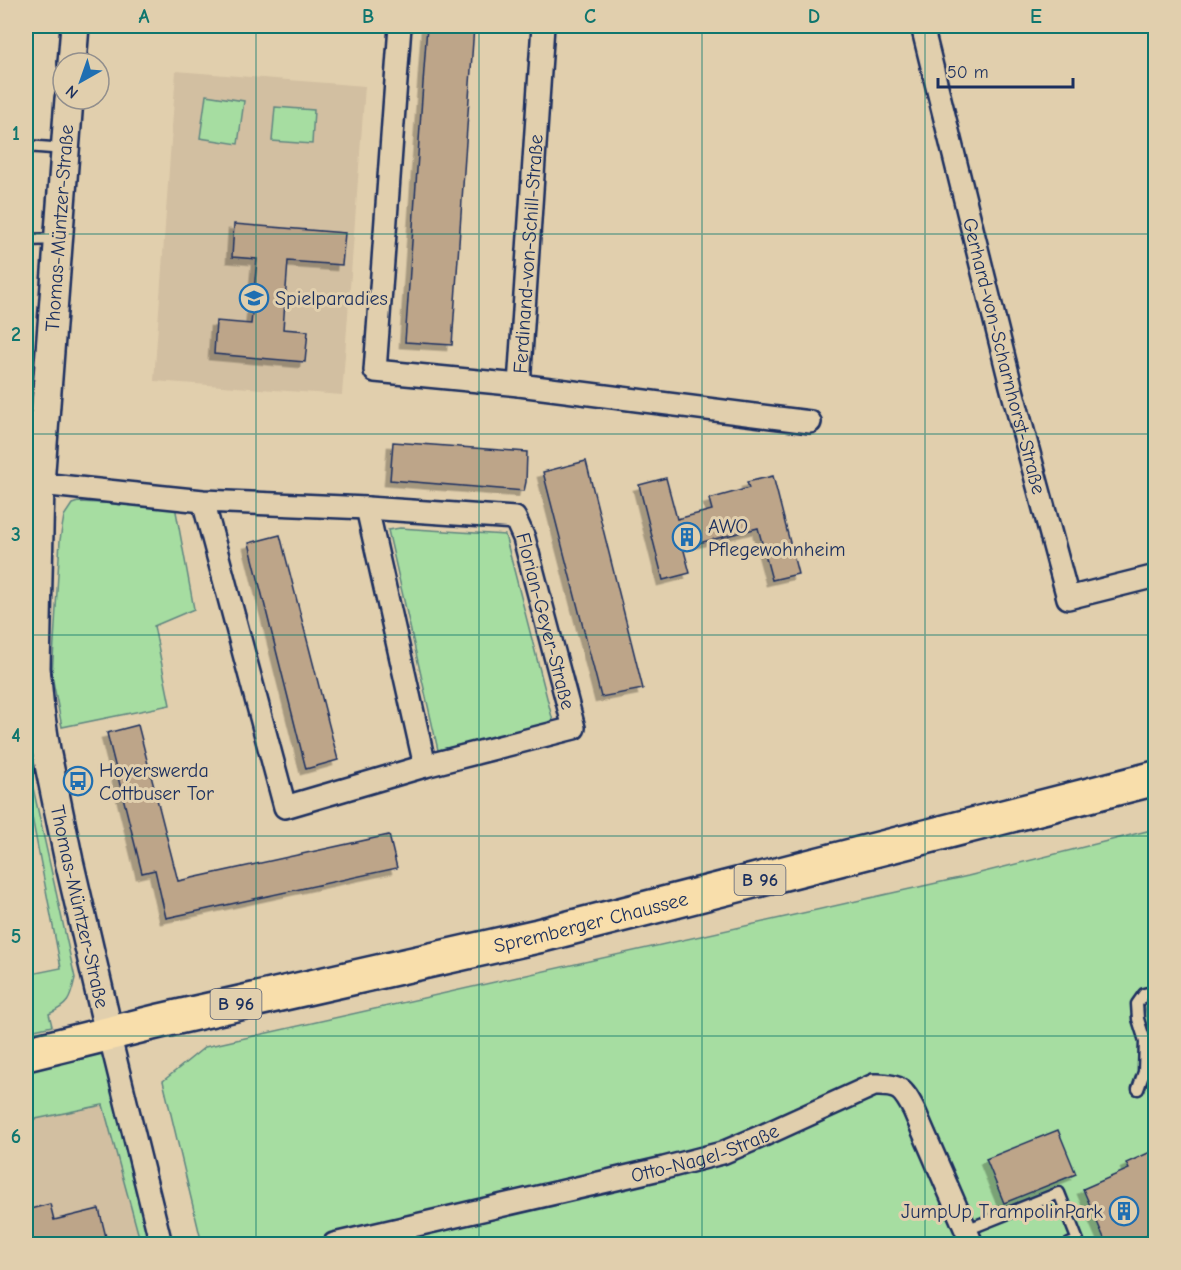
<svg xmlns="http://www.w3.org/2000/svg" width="1181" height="1270" font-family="'Comic Neue',sans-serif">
<defs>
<filter id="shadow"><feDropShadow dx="-5.5" dy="5.5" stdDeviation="0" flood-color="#0004"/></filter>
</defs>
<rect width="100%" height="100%" fill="#e1cfad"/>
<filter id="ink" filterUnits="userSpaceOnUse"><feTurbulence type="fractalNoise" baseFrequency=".0167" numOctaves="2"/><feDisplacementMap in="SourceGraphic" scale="12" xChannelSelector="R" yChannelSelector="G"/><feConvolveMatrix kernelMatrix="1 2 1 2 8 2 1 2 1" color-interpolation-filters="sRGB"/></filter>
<g filter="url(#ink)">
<g fill="#d2bfa1">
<polygon points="176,71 365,86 342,395 154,381"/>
<polygon points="103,1105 141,1244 26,1244 26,1122"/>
</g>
<g fill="#a6dda1" stroke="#608680" stroke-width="1.5">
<polygon points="206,95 244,101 238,144 200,138"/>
<polygon points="275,107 314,110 312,144 272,141"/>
<polygon points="78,502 175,506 194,609 154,626 170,705 62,727 52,676 60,540 64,516 72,504"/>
<polygon points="400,528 505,535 554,725 438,750 388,530"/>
<path d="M26 756 75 978C70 999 70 1004 49 1014L52 1026 26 1032V975L61 968 26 786Z"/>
<polygon points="1155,829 1155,998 1144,1002 1156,1054 1155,1244 974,1244 897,1086 761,1134 326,1244 202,1244 163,1081 205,1047 968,876"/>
<polygon points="108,1036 159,1244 141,1244 103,1105 26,1121 26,1070 72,1045"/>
<polygon points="897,1088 969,1244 342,1244 763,1138"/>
</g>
<g fill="#bda589" stroke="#1b2f5e" stroke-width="1.5" filter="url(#shadow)">
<polygon points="427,26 474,26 452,345 405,342"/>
<polygon points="234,224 345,233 342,265 288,261 283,329 308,331 305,362 214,354 216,321 251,324 257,259 232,257"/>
<polygon points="393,442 527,452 526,482 524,491 390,480"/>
<polygon points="586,461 643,689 601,697 543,472"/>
<polygon points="773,476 798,574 772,580 758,528 683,547 690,573 663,580 639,485 666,478 677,519 712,510 709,499 749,488 747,482"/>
<polygon points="280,535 338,760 306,769 249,543"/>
<polygon points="138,725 178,881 389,835 397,868 166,918 155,870 142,873 107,733"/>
<polygon points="1058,1130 1076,1174 1004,1203 986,1159"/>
<polygon points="1155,1150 1155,1232 1127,1245 1107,1245 1083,1189 1129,1169 1126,1163"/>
<polygon points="50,1204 54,1220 99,1209 108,1245 26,1245 26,1210"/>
</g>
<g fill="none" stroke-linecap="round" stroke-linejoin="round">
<g stroke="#1b2f5e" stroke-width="15">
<g id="service">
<polyline points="26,146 65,149"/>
<polyline points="26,240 58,239"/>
<polyline points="1138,1089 1144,1072 1145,1041 1138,1019 1137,1004 1144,994 1156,991"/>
<polyline points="966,1230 1059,1193 1078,1241 1069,1244"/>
</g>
</g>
<g stroke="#1b2f5e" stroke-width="26">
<g id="minor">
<path id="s1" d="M400 26 375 371 519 385 543 26"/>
<path id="s2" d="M922 26 1011 386 1068 598 1156 576"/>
<polyline points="519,385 810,422"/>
<path id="s3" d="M40 484 203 501 367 508 515 518 524 538 574 728 425 766 285 807 203 501"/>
<polyline points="367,508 425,766"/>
<polyline points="109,1033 161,1244"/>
<path id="s4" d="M334 1244 664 1168 722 1153 762 1136 874 1085C899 1084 903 1089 914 1110L972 1244"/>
</g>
</g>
<g stroke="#1b2f5e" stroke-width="32">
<g id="tertiary">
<polyline points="72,63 75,26"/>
<path id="s5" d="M69 99 40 484 36 668 40 710 46 750 69 861 109 1033"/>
</g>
</g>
<g stroke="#1b2f5e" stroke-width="38">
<g id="primary">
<path id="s6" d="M26 1054 160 1021 538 936 1156 778"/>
</g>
</g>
<use href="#service" stroke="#e1cfad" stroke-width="10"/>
<use href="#minor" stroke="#e1cfad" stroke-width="21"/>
<use href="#tertiary" stroke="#e1cfad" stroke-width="27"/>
<use href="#primary" stroke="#f8deab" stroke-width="33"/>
</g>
</g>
<path fill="none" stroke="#0f766e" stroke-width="1.5" stroke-opacity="0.55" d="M256 26V1244M479 26V1244M702 26V1244M925 26V1244M26 234H1156M26 434H1156M26 635H1156M26 836H1156M26 1036H1156"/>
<defs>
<g id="school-ring" transform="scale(1.5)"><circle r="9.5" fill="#e1cfad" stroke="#1f6fb2" stroke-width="1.5"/><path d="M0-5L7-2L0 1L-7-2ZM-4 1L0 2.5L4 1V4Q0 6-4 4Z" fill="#1f6fb2"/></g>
<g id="building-ring" transform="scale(1.5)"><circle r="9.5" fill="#e1cfad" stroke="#1f6fb2" stroke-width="1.5"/><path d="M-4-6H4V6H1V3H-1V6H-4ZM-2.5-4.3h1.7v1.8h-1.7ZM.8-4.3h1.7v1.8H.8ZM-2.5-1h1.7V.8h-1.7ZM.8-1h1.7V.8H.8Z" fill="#1f6fb2"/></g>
<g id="bus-ring" transform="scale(1.5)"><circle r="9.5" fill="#e1cfad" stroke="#1f6fb2" stroke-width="1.5"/><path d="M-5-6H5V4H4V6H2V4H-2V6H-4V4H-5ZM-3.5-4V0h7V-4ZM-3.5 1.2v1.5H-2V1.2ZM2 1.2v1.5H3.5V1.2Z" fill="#1f6fb2"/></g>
</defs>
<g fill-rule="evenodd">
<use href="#school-ring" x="254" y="298"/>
<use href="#building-ring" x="687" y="537"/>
<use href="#bus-ring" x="78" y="781"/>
<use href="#building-ring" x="1124" y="1211"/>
</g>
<g text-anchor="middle" stroke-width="6" stroke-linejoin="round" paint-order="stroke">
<g fill="#e1cfad" stroke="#565f76" stroke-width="1.5">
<rect x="734.5" y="865" width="51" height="30" rx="4.5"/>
<rect x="210.5" y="989" width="51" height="30" rx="4.5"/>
</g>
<g font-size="18" font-weight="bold" fill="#1b2f5e">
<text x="760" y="886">B 96</text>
<text x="236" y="1010">B 96</text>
</g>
<g font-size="20" fill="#1b2f5e" stroke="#e1cfad">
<text transform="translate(59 228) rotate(-86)" y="7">Thomas-Müntzer-Straße</text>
<text dy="7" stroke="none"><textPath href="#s1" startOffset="622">Ferdinand-von-Schill-Straße</textPath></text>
<text dy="7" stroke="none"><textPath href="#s2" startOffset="340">Gerhard-von-Scharnhorst-Straße</textPath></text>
<text dy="7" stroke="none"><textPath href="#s3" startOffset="584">Florian-Geyer-Straße</textPath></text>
<text dy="7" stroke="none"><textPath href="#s5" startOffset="813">Thomas-Müntzer-Straße</textPath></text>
<text dy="7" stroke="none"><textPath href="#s6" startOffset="580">Spremberger Chaussee</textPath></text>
<text dy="7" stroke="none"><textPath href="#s4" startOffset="382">Otto-Nagel-Straße</textPath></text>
</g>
<g font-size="20" fill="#1b2f5e" stroke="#e1cfad" text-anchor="start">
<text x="275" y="305">Spielparadies</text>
<text x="708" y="533">AWO<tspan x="708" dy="23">Pflegewohnheim</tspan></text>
<text x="99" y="777">Hoyerswerda<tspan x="99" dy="23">Cottbuser Tor</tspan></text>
<text x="1103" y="1218" text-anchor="end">JumpUp TrampolinPark</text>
</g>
</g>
<rect width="1181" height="1270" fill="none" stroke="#e1cfad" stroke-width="66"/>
<g transform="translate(81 81) rotate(220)"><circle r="28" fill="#e1cfad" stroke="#928f8d" stroke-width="1.5"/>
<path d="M0-4.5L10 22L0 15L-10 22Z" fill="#1f6fb2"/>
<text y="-9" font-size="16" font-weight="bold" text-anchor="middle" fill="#1b2f5e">N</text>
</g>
<path d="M938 78v9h135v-9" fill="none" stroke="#1b2f5e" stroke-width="3"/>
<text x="947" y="78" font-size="18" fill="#1b2f5e" stroke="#e1cfad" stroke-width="4.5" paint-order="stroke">50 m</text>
<rect x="33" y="33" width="1115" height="1204" fill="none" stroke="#0f766e" stroke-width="2"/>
<g font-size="20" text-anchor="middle" font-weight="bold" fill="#0f766e">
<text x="144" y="23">A</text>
<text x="368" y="23">B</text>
<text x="590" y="23">C</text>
<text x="814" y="23">D</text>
<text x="1036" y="23">E</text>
<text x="16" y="140">1</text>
<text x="16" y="341">2</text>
<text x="16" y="541">3</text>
<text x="16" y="742">4</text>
<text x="16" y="943">5</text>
<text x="16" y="1143">6</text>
</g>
</svg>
